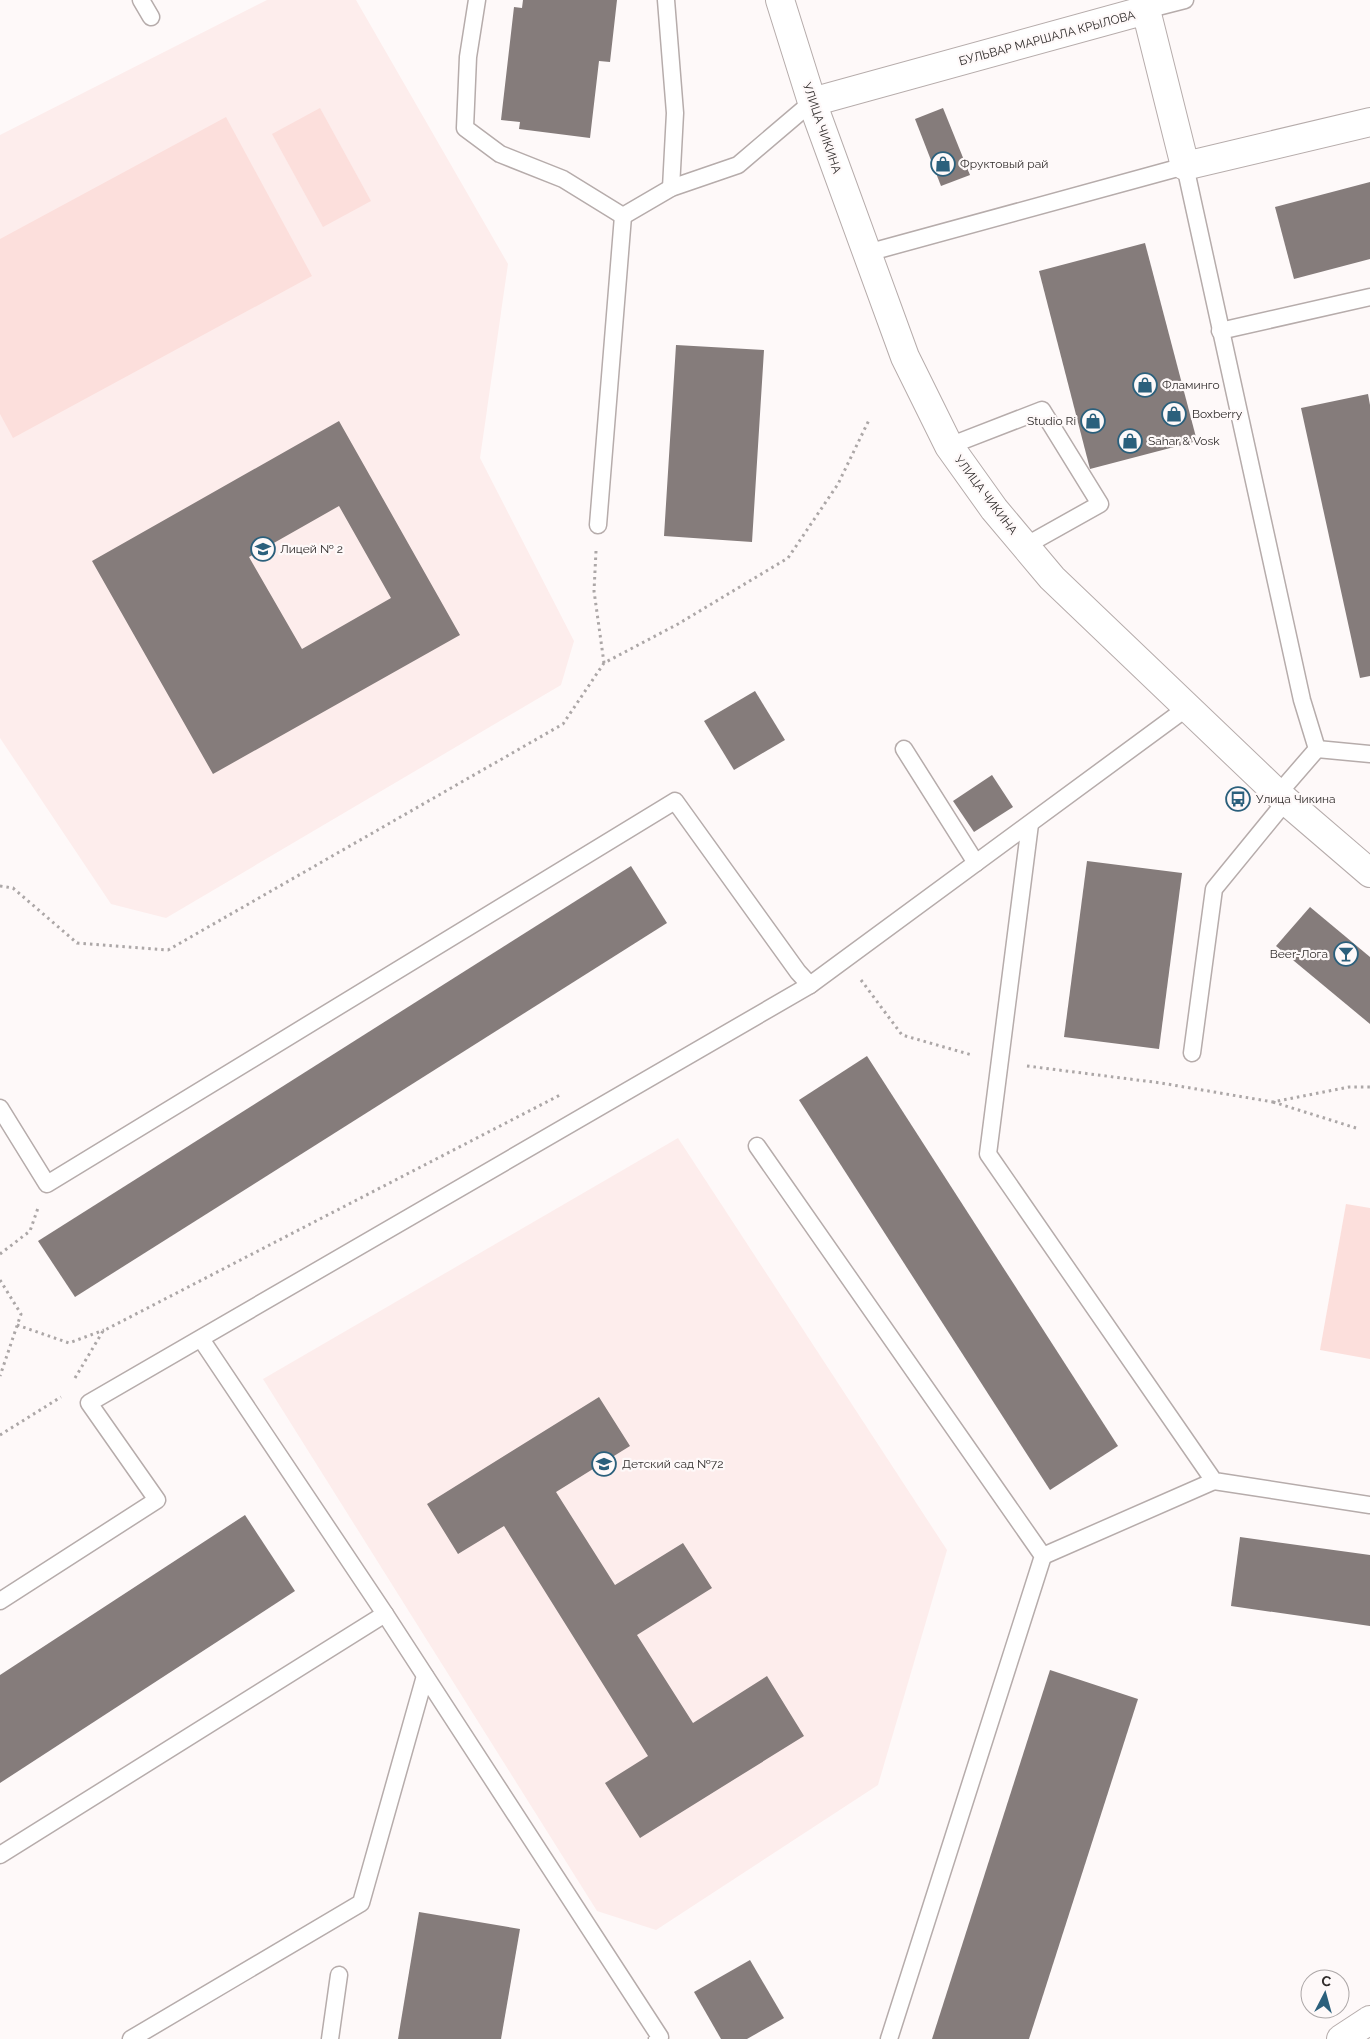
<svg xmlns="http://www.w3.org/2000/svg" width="1370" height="2039" font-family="Raleway,sans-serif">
<rect width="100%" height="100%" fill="#fef9f9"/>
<g fill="#fdedec">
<polygon points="267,0 356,0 508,264 480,458 574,641 561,685 166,918 111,904 0,738 0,135"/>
<polygon points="678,1138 947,1550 878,1785 656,1930 597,1911 263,1379"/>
</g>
<g fill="#fcdfdc">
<polygon points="320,108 371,201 323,227 272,134"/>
<polygon points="226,117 312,276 13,438 0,414 0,239"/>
<polygon points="1346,1204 1370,1208 1370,1359 1320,1350"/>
</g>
<g fill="#857c7b" fill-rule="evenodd">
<polygon points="523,0 617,0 610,62 599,61 590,138 519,129 520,122 501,120 514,7 522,8"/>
<polygon points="943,108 970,175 941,186 915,119"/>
<polygon points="1370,182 1370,259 1294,279 1275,207"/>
<polygon points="1145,243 1197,441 1090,469 1039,271"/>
<polygon points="676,345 764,350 752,542 664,536"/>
<polygon points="1368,394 1370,405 1370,676 1360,678 1301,408"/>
<path d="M339 421 460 635 213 774 92 561ZM339 506 391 598 302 649 249 557Z"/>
<polygon points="755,691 785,740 734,770 704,721"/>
<polygon points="992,775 1013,807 974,832 953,801"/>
<polygon points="1087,861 1182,873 1159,1049 1064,1037"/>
<polygon points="631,866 667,923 75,1297 38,1241"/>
<polygon points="1310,907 1370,957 1370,1024 1276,946"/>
<polygon points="867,1056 1118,1446 1050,1490 799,1100"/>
<polygon points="599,1397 630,1446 556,1492 615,1585 683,1543 712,1588 637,1635 693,1723 767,1676 804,1736 640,1838 605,1783 648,1756 504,1526 458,1554 427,1504"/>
<polygon points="245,1515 295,1591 0,1783 0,1675"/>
<polygon points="1240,1537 1370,1555 1370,1626 1231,1606"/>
<polygon points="1050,1670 1138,1699 1029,2039 932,2039"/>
<polygon points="419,1912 520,1929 501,2039 398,2039"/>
<polygon points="750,1960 784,2018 747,2039 721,2039 694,1992"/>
</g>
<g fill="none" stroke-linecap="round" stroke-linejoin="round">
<g stroke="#b6acab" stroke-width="19">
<g id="service">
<polyline points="141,0 151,17"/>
<polyline points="477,0 468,57 465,128 500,154 563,179 623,216 671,188 738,165 812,102"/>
<polyline points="666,0 675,113 671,188"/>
<polyline points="1146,10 1185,0"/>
<polyline points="867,253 1185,166 1302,700 1317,749 1278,794"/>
<polyline points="1220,331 1370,297"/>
<polyline points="949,446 1042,410 1100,504 1025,546"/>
<polyline points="598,525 623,216"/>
<polyline points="904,749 976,863"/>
<polyline points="1317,749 1370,754"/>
<polyline points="1030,824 988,1154 1214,1481 1370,1505"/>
<polyline points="1192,1053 1214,889 1286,801"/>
<polyline points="0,1108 47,1184 675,801 798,972 810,985 1188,707"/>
<polyline points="757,1146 1043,1556 889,2039"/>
<polyline points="201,1339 385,1614 660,2037 657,2039"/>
<polyline points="1043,1556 1214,1481"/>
<polyline points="0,1601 157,1500 89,1403 810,985"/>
<polyline points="0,1855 385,1614"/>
<polyline points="131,2039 361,1903 425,1676"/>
<polyline points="330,2039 339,1975"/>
</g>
</g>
<g stroke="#b6acab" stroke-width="30">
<g id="minor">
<polyline points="812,102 1146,10 1185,166 1370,122"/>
<polyline points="1341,2039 1370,2020"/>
</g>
</g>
<g stroke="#b6acab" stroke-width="30">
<polyline id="tertiary" points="780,0 812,102 905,357 949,446 994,509 1052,578 1278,794 1370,873"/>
</g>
<g stroke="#aca7a7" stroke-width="3" stroke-dasharray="2.5 4" stroke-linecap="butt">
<polyline points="596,551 594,591 604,663"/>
<polyline points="0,886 13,888 77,943 168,950 563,724 604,663 678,624 788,558 838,484 869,420"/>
<polyline points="861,980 902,1035 972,1055"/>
<polyline points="1027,1066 1161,1083 1273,1102 1349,1087 1370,1087"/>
<polyline points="1273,1102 1356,1128"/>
<polyline points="0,1254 30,1231 38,1208"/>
<polyline points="0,1280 21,1314 0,1376"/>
<polyline points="17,1325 69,1343 104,1330"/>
<polyline points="75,1378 103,1331 562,1094"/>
<polyline points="0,1435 61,1397"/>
</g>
<use href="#service" stroke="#fff" stroke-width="16"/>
<use href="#minor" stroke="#fff" stroke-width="28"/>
<use href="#tertiary" stroke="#fff" stroke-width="28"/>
</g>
<defs>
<g id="shop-ring" transform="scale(1.25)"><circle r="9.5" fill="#fef9f9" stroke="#2b607c" stroke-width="1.5"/><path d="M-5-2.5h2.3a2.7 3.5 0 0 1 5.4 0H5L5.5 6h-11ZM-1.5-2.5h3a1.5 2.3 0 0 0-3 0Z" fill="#2b607c"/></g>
<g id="school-ring" transform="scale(1.25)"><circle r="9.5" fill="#fef9f9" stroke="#2b607c" stroke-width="1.5"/><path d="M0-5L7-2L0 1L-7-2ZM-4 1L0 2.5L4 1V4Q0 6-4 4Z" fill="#2b607c"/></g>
<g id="bus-ring" transform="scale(1.25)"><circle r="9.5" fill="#fef9f9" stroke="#2b607c" stroke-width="1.5"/><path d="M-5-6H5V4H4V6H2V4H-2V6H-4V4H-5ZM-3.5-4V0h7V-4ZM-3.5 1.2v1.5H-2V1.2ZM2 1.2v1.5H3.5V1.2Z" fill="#2b607c"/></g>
<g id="bar-ring" transform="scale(1.25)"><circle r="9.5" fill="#fef9f9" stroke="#2b607c" stroke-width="1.5"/><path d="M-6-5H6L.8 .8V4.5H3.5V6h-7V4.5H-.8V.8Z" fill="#2b607c"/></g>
</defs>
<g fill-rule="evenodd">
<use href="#shop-ring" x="943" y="164"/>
<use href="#shop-ring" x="1145" y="385"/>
<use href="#shop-ring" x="1174" y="414"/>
<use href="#shop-ring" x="1093" y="421"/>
<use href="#shop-ring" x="1130" y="441"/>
<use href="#school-ring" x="263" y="549"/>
<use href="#bus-ring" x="1238" y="799"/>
<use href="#bar-ring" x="1346" y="954"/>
<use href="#school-ring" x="604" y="1464"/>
</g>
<g text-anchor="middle" stroke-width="4.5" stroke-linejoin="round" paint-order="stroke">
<g font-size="12" fill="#312d2c" stroke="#fef9f9">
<text transform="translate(1047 38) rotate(-15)" y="4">БУЛЬВАР МАРШАЛА КРЫЛОВА</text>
<text transform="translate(822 128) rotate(71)" y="4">УЛИЦА ЧИКИНА</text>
<text transform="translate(986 495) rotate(53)" y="4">УЛИЦА ЧИКИНА</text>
</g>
<g font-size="12" fill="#312d2c" stroke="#fef9f9" text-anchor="start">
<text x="960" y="168">Фруктовый рай</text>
<text x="1162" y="389">Фламинго</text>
<text x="1192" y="418">Boxberry</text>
<text x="1076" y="425" text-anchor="end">Studio Ri</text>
<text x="1148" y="445">Sahar &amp; Vosk</text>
<text x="280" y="553">Лицей № 2</text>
<text x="1256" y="803">Улица Чикина</text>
<text x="1328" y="958" text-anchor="end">Beer-Лога</text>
<text x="622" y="1468">Детский сад №72</text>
</g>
</g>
<g transform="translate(1325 1994) rotate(6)"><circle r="24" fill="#fef9f9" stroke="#aca7a7"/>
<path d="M0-4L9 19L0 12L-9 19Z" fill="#2b607c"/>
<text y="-8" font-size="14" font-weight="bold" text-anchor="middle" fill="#312d2c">С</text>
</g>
</svg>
